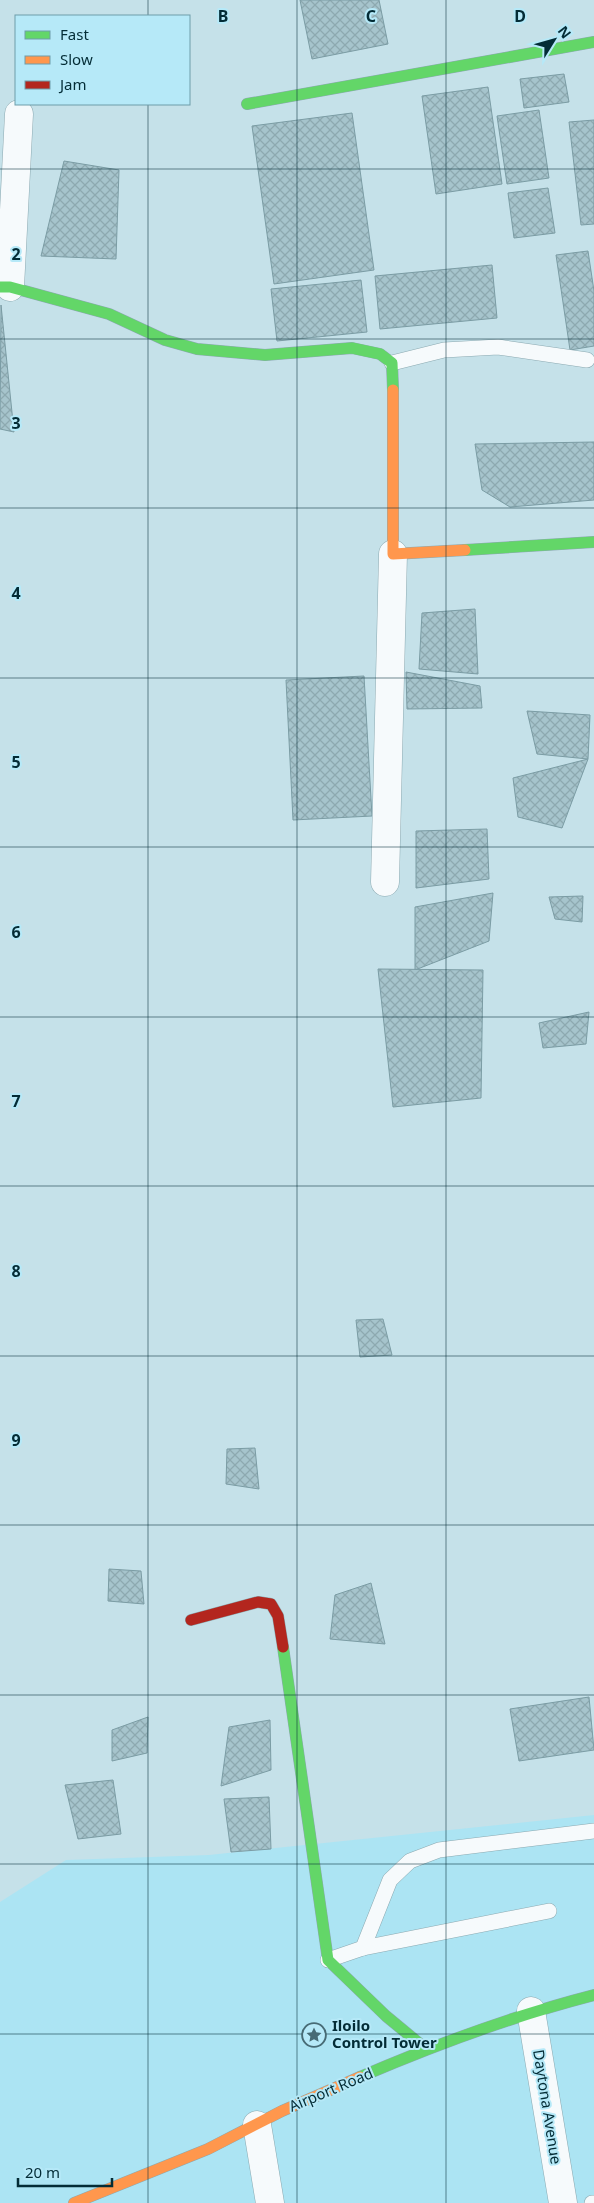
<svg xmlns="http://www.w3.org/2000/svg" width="594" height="2203" font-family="'Noto Sans',sans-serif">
<defs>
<pattern id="building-cross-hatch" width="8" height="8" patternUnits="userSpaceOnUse" patternTransform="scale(1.25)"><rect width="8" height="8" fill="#a6c4cc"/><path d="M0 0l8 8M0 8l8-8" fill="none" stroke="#8da9b0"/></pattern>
</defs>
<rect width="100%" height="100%" fill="#c5e1e9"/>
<polygon fill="#ace4f3" points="594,1815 594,2203 0,2203 0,1902 66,1860 209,1855"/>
<g fill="url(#building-cross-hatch)" stroke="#7b9ca4">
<polygon points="300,0 379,0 388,44 312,59"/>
<polygon points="564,74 569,102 524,108 520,79"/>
<polygon points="488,87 502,184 436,194 422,96"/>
<polygon points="539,110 549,178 507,184 497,116"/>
<polygon points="352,113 374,270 274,284 252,126"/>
<polygon points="594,120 594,224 581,225 569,122"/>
<polygon points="64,161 119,170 116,259 41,256"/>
<polygon points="548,188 555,233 514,238 508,193"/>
<polygon points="588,251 594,291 594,346 570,350 556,255"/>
<polygon points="492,265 497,318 380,329 375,276"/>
<polygon points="361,280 367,332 277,341 271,289"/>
<polygon points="1,305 14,432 0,429"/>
<polygon points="594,442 594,500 510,507 482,490 475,444"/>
<polygon points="475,609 478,674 419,669 422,613"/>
<polygon points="406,672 480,686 482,708 407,709"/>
<polygon points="364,676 372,816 293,820 286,680"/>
<polygon points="527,711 590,715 588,759 537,754"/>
<polygon points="588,759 562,828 518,817 513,778"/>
<polygon points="487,829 489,879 416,888 416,831"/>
<polygon points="493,893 489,941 415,970 415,907"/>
<polygon points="583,896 582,922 555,919 549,897"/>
<polygon points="378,969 483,970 481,1098 393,1107"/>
<polygon points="589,1012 586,1044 543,1048 539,1023"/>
<polygon points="383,1319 392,1355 360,1357 356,1320"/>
<polygon points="255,1448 259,1489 226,1484 227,1449"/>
<polygon points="109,1569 141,1571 144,1604 108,1601"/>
<polygon points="371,1583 385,1644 330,1639 335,1595"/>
<polygon points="589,1697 594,1750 519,1761 510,1709"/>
<polygon points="148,1717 147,1753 112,1761 112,1730"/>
<polygon points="270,1720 271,1770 221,1786 229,1727"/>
<polygon points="113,1780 121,1834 78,1839 65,1785"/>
<polygon points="269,1797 271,1849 231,1852 224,1799"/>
</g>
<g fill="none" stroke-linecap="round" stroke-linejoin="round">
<g stroke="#8ba9b1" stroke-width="16">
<g id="lane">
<polyline points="392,363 444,350 498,347 587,360"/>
<polyline points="363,1948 390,1880 410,1861 439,1850 594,1831"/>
<polyline points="328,1960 363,1948 549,1911"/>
<polyline points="592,2203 594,2203"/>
</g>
</g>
<g stroke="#8ba9b1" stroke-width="29">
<g id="street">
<polyline points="10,287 19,114"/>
<polyline points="385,882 393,554"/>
<polyline points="531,2011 563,2203"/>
<polyline points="257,2125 270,2203"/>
</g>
</g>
<g stroke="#8ba9b1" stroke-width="12">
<g id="fast">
<polyline points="247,104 594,42"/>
<polyline points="0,287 10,287 109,314 165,340 197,349 265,355 352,348 380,354 392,363 393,390"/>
<polyline points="465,550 594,542"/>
<polyline points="283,1647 328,1960 386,2016 426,2049"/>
<path d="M360 2077C437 2044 512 2016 594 1995"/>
</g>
</g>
<g stroke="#8ba9b1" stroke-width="12">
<g id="slow">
<polyline points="393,390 393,554 465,550"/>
<polyline points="74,2203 208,2149 282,2111 360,2077"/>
</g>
</g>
<g stroke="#8ba9b1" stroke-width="12">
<polyline id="jam" points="191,1620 258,1602 271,1604 278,1616 283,1647"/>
</g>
<use href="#lane" stroke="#f6fafc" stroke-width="15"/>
<use href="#street" stroke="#f6fafc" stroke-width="28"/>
<use href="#fast" stroke="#63d668" stroke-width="11"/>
<use href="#slow" stroke="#ff974d" stroke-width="11"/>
<use href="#jam" stroke="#b3261e" stroke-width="11"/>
</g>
<path fill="none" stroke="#032c36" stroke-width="1" stroke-opacity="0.55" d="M148 0V16M297 0V2203M446 0V2203M148 104V2203M0 169H594M0 339H594M0 508H594M0 678H594M0 847H594M0 1017H594M0 1186H594M0 1356H594M0 1525H594M0 1695H594M0 1864H594M0 2034H594"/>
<defs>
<g id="sight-ring" transform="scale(1.25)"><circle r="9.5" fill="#b6e9f8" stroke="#476b75" stroke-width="1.5"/><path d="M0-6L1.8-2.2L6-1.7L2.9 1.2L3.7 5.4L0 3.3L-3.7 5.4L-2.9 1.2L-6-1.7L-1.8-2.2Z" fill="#476b75"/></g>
</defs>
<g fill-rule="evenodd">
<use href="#sight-ring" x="314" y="2035"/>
</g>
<g text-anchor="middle" stroke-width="4" stroke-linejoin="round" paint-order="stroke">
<g font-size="15" font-weight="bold" fill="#032c36" stroke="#b6e9f8" text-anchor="start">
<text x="332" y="2031">Iloilo<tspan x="332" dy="17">Control Tower</tspan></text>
</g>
<g font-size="15" fill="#032c36" stroke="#b6e9f8">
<text transform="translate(331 2090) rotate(-23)" y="5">Airport Road</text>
<text transform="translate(547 2107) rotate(81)" y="5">Daytona Avenue</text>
</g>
</g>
<g font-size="16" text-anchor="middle" font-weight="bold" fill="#032c36" stroke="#b6e9f8" stroke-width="4" stroke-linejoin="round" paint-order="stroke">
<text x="223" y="22">B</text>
<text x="371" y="22">C</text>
<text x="520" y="22">D</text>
<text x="16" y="260">2</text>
<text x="16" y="429">3</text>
<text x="16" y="599">4</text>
<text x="16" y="768">5</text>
<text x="16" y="938">6</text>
<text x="16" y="1107">7</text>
<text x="16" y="1277">8</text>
<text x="16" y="1446">9</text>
</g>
<rect x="15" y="15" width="175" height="90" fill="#b6e9f8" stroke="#6e9daa"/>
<rect x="25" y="31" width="25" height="8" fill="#63d668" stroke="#6e9daa"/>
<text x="60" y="40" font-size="15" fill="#032c36">Fast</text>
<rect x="25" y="56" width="25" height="8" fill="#ff974d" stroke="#6e9daa"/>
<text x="60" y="65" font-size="15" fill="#032c36">Slow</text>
<rect x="25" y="81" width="25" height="8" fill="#b3261e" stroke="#6e9daa"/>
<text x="60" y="90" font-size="15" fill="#032c36">Jam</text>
<g transform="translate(554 40) rotate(53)" stroke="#b6e9f8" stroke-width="4" paint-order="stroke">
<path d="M0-4L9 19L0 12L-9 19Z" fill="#032c36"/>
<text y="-8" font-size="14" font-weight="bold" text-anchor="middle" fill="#032c36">N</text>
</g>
<path d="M18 2178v8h94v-8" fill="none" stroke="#032c36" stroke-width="2.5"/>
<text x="25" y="2178" font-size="15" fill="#032c36" stroke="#b6e9f8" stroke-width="4" paint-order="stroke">20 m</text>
</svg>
